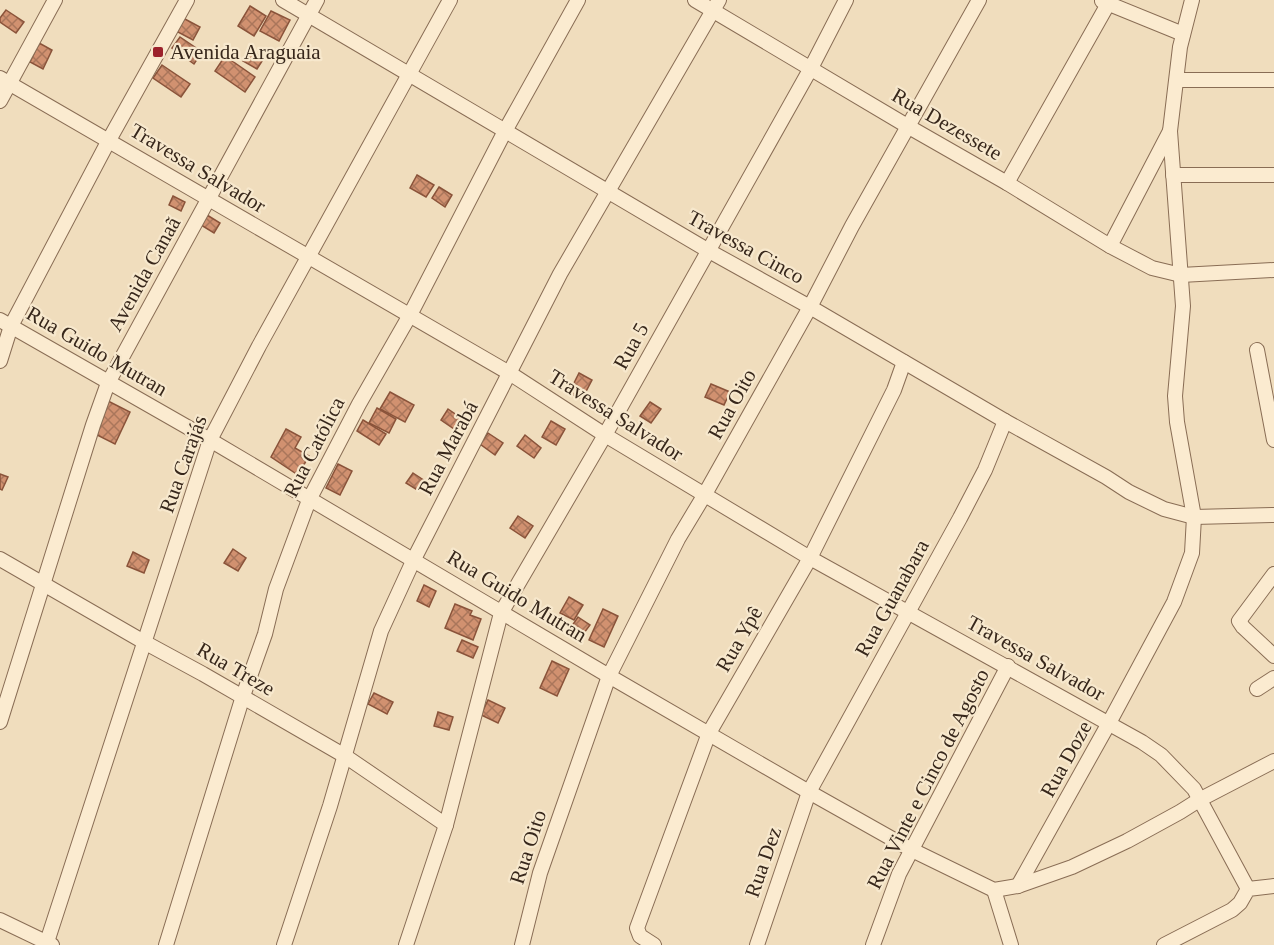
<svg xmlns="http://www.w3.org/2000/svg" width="1274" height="945" font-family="'Times New Roman',serif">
<defs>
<pattern id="building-cross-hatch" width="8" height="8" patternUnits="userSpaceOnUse" patternTransform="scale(1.5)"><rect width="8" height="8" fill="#d19170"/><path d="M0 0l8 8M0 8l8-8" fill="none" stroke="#aa765b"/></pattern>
</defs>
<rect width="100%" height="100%" fill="#f0ddbd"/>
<g fill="url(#building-cross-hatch)" stroke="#8a533a" stroke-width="1.5">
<polygon points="250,6 266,16 254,36 238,26"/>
<polygon points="6,10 24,22 16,33 0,22 0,18"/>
<polygon points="271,11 290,20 279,41 260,31"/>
<polygon points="183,18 200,27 193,40 176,31"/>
<polygon points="180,37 202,52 194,64 172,48"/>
<polygon points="39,43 52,50 43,69 30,62"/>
<polygon points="249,50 264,58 257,69 243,61"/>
<polygon points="225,56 255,77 245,92 215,71"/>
<polygon points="162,65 190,84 181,97 153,78"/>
<polygon points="417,175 434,185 426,197 410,188"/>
<polygon points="439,187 452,195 445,207 432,198"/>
<polygon points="173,196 185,202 181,211 169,205"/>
<polygon points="207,215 220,223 214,233 201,225"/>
<polygon points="579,373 592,380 582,399 569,393"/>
<polygon points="711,384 730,392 724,405 705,397"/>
<polygon points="390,392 414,405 405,422 380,409"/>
<polygon points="108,401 130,412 115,444 93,433"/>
<polygon points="650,402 661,409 651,423 640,416"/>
<polygon points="377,408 396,419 389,433 369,423"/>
<polygon points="448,409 461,418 454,429 441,420"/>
<polygon points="363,420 386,434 379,445 357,431"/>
<polygon points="551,421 565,429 556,445 542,437"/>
<polygon points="286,429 301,437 295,448 309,456 298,475 271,457"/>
<polygon points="488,433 503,443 495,455 480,444"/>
<polygon points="525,435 541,448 534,458 517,446"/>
<polygon points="338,464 352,471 340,495 326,488"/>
<polygon points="413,473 425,481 419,491 406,483"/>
<polygon points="0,474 8,477 2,490 0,489"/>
<polygon points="518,516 533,526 525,538 510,528"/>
<polygon points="233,549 246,558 238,571 224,563"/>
<polygon points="133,552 149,560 144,573 127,566"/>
<polygon points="424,585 436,591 429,607 417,601"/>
<polygon points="569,597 583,605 574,620 560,613"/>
<polygon points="455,604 472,611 470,615 481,619 473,640 445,628"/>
<polygon points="603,609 618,616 604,647 589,640"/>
<polygon points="578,617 590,625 578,641 567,633"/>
<polygon points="462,640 478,647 473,658 457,651"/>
<polygon points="552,661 569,669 557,696 540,688"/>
<polygon points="374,693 393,702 387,714 368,704"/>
<polygon points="488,700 505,708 498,723 481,715"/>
<polygon points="438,712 453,717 449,730 434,726"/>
</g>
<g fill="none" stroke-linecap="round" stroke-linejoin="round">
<g stroke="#896d55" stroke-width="16">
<g id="minor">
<polyline points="283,0 709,251 810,307 1005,421 1106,477 1129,492 1164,509 1194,517 1274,515"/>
<polyline points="695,0 909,127 1007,183 1110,246 1152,268 1181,275 1274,270"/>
<polyline points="1102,1 1183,34"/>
<polyline points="0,78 511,374 605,435 810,558 1142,742 1161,755 1194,789 1248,889"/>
<polyline points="1177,80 1274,80"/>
<polyline points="0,101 55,0"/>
<polyline points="1173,175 1274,175"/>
<polyline points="1007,183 1108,4"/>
<polyline points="1110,246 1170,131"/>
<polyline points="0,320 210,440 609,676 809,792 912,850 994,890 1018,886 1072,867 1127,841 1180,812 1199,800 1274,761"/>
<polyline points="1257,350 1274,440"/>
<polyline points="0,361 11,326 109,140 187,0"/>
<polyline points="0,559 144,642 203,674 345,756 446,825"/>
<polyline points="1274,574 1239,621 1243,627 1274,656"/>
<polyline points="1257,689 1274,678"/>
<polyline points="0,722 93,425 108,383 317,0"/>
<polyline points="1018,886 1109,723 1174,602 1192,553 1194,517 1177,422 1175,396 1183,306 1170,131 1180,47 1192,0"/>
<polyline points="994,890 1011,945"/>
<polyline points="0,920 52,945"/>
<polyline points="47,942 210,440 259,346 450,0"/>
<polyline points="166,945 243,696 265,634 276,589 309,500 359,404 410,315 505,131 578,0"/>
<polyline points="284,945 330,806 381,631 414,559 560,274 719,0"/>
<polyline points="406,945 446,825 501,613 605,435 811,68 846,0"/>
<polyline points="522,945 540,873 609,676 678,539 705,494 810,307 852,226 979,0"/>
<polyline points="654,945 640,936 637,928 709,733 810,558 894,390 904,362"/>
<polyline points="757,945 809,792 960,518 985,470 1005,421"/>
<polyline points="873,945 899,874 1008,666"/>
<polyline points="1164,945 1232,910 1240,903 1248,889 1274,886"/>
</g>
</g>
<use href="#minor" stroke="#fbebd0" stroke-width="14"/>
</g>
<rect fill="#9c222b" stroke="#f7e8cd" stroke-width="2" x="152" y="46" width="12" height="12" rx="3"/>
<g text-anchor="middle" stroke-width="4.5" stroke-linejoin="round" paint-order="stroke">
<g font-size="21" fill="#37271b" stroke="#f7e8cd" text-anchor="start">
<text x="170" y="59">Avenida Araguaia</text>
</g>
<g font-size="21" fill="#37271b" stroke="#f7e8cd">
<text transform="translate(947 124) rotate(30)" y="7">Rua Dezessete</text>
<text transform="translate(198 168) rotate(31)" y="7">Travessa Salvador</text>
<text transform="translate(746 247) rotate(29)" y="7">Travessa Cinco</text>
<text transform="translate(144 274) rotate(-61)" y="7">Avenida Canaã</text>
<text transform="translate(631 346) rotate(-61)" y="7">Rua 5</text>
<text transform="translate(97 351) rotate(30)" y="7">Rua Guido Mutran</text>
<text transform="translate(732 404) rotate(-61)" y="7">Rua Oito</text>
<text transform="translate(616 415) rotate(32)" y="7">Travessa Salvador</text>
<text transform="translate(314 447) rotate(-63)" y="7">Rua Católica</text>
<text transform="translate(448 448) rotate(-62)" y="7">Rua Marabá</text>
<text transform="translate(183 464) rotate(-70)" y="7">Rua Carajás</text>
<text transform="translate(517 596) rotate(31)" y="7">Rua Guido Mutran</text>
<text transform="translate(892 598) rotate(-61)" y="7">Rua Guanabara</text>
<text transform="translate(739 639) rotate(-60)" y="7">Rua Ypê</text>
<text transform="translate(1036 658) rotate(29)" y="7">Travessa Salvador</text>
<text transform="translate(236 669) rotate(30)" y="7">Rua Treze</text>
<text transform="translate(1066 759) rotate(-61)" y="7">Rua Doze</text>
<text transform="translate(928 779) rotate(-63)" y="7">Rua Vinte e Cinco de Agosto</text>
<text transform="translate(528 847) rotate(-72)" y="7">Rua Oito</text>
<text transform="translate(763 862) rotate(-71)" y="7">Rua Dez</text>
</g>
</g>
</svg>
